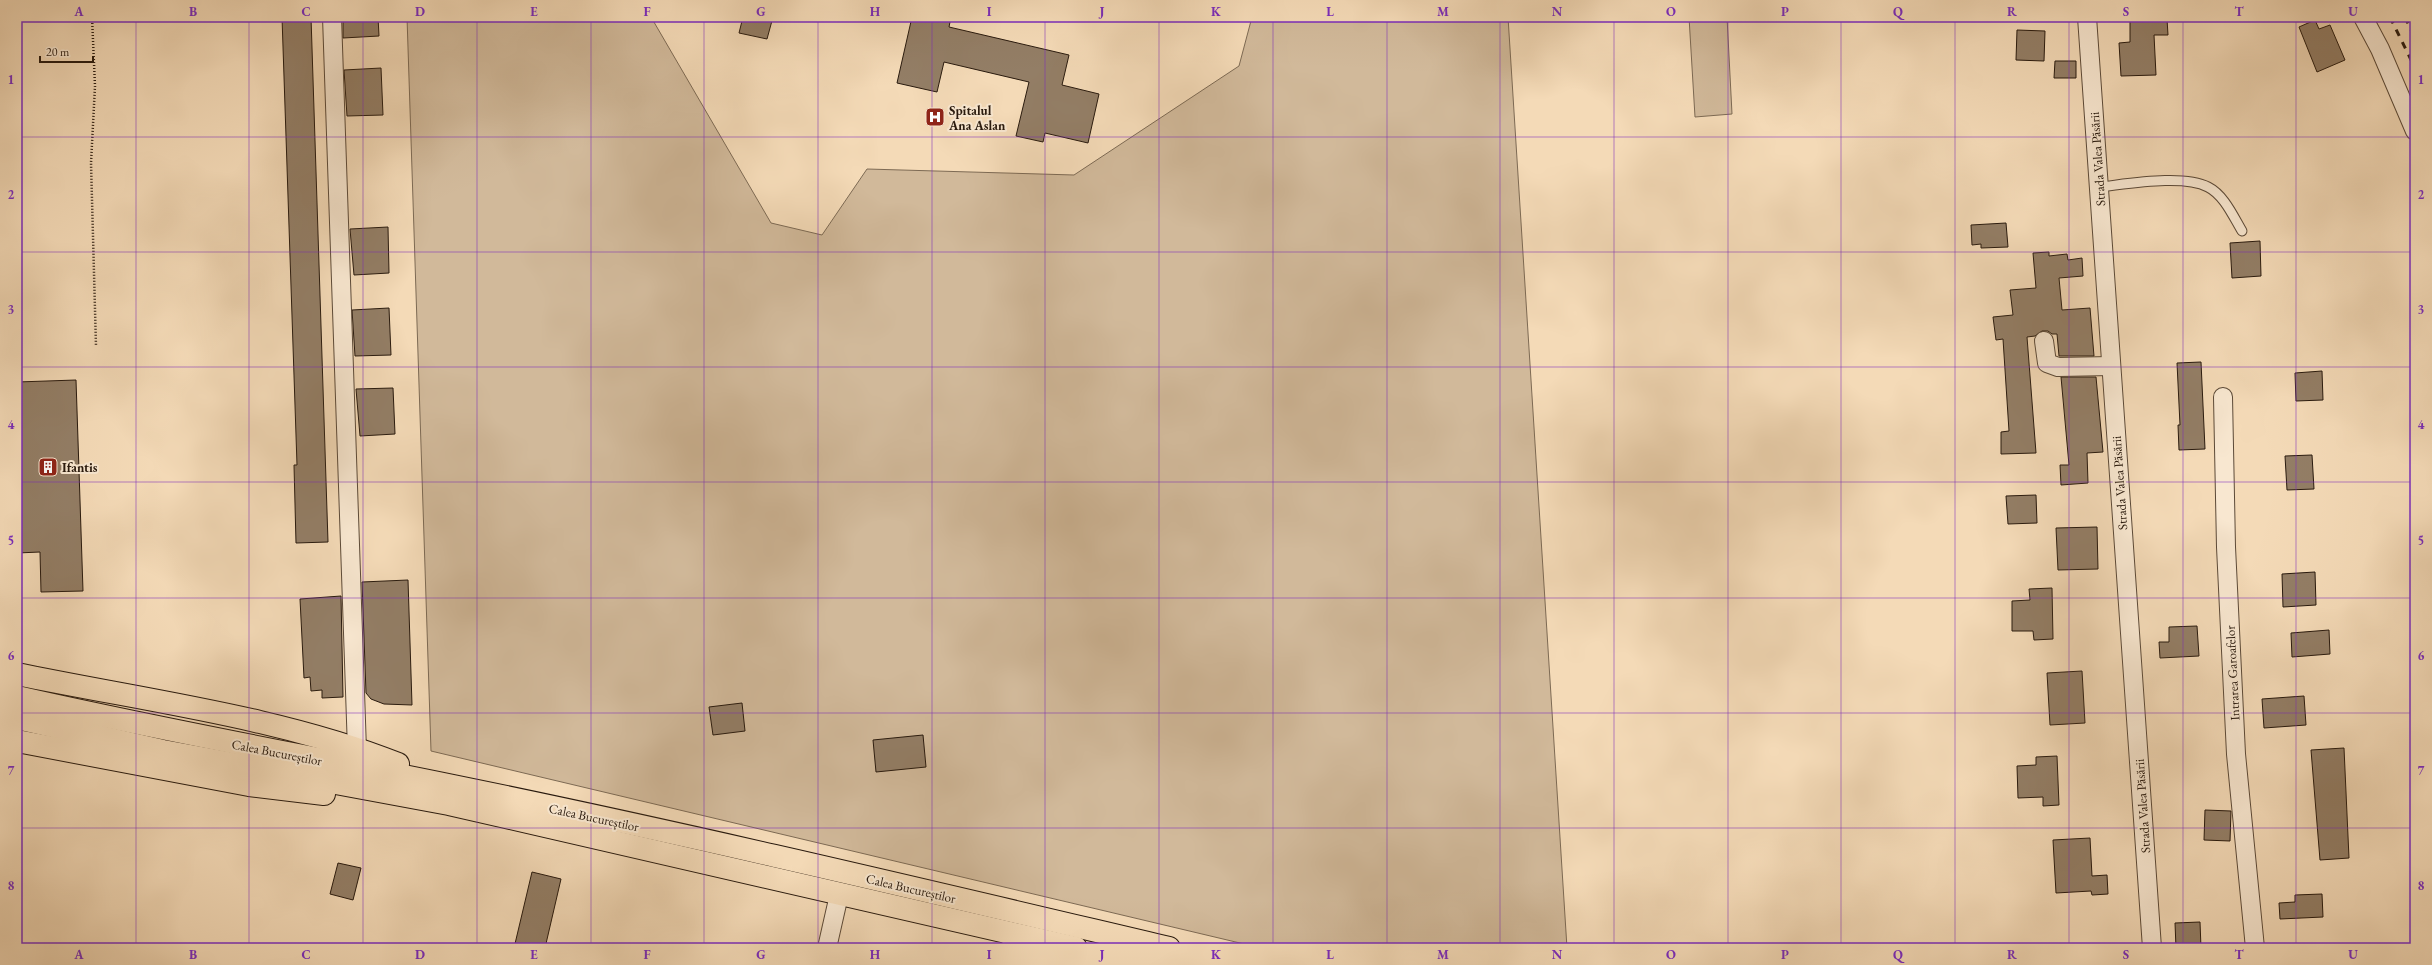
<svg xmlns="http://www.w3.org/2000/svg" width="2432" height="965" font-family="'EB Garamond',serif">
<rect width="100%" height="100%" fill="#f4dab7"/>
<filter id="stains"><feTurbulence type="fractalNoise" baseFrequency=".005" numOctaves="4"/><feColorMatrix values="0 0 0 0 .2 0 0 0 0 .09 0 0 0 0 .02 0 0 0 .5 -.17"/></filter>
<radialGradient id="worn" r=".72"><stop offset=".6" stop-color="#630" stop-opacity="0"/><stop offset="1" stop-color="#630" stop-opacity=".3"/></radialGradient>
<g fill="#d1b99a" stroke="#7d6a54">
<polygon points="407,17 651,17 771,223 822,235 867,169 1074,175 1239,66 1252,17 1508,17 1567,948 1261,948 431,751"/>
<polygon points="1689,17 1727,17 1732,114 1695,117"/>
</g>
<g fill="#937e66" stroke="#291a0e">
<polygon points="282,17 311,17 328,542 296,543 294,465 297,465"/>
<polygon points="343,17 378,17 379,36 343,38"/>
<polygon points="743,17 773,17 767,39 739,33"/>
<polygon points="912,17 951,17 949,27 1069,55 1062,85 1099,94 1088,143 1045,133 1043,142 1016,136 1029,82 944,62 937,92 897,83"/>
<polygon points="2130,17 2167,19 2168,35 2154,35 2156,75 2121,76 2119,43 2130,42"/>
<polygon points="2315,20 2319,29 2330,25 2345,60 2317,72 2299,27"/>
<polygon points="2017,30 2045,31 2044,61 2016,60"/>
<polygon points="2055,61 2076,61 2076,78 2054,78"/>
<polygon points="381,68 383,115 347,116 344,70"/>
<polygon points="2006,223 2008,247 1981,248 1981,244 1972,245 1971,225"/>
<polygon points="388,227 389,273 354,275 350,229"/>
<polygon points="2260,241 2261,276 2232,278 2230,243"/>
<polygon points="2049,252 2049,256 2067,254 2068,260 2082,258 2083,276 2059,278 2062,310 2090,308 2094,356 2059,356 2057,334 2052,334 2048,331 2042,331 2035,336 2027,337 2036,453 2001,454 2001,432 2009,431 2003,339 1996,340 1993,317 2013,315 2010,290 2036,288 2033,253"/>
<polygon points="389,308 391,355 355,356 352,310"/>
<polygon points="2201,362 2205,449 2179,450 2178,425 2180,425 2177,363"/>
<polygon points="2322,371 2323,400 2296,401 2295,373"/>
<polygon points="2061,377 2096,377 2103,452 2087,453 2088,483 2061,485 2060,465 2069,465"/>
<polygon points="76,380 83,591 41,592 40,552 17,553 17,382"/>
<polygon points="393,388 395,434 360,436 356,389"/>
<polygon points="2312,455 2314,489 2287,490 2285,456"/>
<polygon points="2036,495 2037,523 2008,524 2006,496"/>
<polygon points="2097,527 2098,569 2058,570 2056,528"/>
<polygon points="2315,572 2316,605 2283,607 2282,574"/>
<polygon points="408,580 412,705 384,704 371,699 366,693 362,582"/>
<polygon points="2052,588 2053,639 2034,640 2033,631 2012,631 2012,601 2030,600 2029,589"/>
<polygon points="341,596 343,697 322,698 322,690 311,691 310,677 304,678 300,599"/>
<polygon points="2197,626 2199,656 2160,658 2159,642 2169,642 2169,627"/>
<polygon points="2329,630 2330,654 2292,657 2291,633"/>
<polygon points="2082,671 2085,723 2050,725 2047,673"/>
<polygon points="2304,696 2306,725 2264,728 2262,699"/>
<polygon points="742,703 745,731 713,735 709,707"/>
<polygon points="923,735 926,767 876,772 873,740"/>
<polygon points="2344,748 2349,858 2320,860 2311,750"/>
<polygon points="2057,756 2059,805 2043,806 2043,797 2018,798 2017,766 2036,765 2036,757"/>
<polygon points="2205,810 2231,811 2230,841 2204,840"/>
<polygon points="2090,838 2092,876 2107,875 2108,894 2092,895 2091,891 2056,893 2053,840"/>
<polygon points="338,863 361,868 353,900 330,894"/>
<polygon points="532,872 561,879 545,948 514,948"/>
<polygon points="2322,894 2323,917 2280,919 2279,903 2295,902 2295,895"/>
<polygon points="2200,922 2201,948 2176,948 2175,923"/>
</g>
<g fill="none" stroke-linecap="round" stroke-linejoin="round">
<g stroke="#5c4a38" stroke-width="11">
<g id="service">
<path d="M2099 187C2128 184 2183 174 2208 187 2224 195 2233 216 2242 231"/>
<polyline points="1006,948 1009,933"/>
</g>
</g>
<g stroke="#5c4a38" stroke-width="20">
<g id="minor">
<polyline points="332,17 357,750"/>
<polyline points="2087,17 2152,948"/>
<polyline points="2363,17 2380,49 2415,131"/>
<polyline points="2044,341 2047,363 2058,367 2111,366"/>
<polyline points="2223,397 2226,547 2236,754 2255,948"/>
<polyline points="827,948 839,895"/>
</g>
</g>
<g stroke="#291a0e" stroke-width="24">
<g id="trunk">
<path d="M17 674C141 700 281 717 398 764"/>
<path d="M17 697C162 730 307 756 453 786 693 835 931 892 1169 948"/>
<polyline points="17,718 163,751 449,804 1076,948"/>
<polyline points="17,741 249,785 324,794"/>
</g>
</g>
<polyline stroke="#291a0e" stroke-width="2.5" stroke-dasharray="1 2" stroke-linecap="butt" points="92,17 95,86 91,163 96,346"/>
<use href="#service" stroke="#f8e7d0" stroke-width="9"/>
<use href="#minor" stroke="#f8e7d0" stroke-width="18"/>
<use href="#trunk" stroke="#f4dab7" stroke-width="22"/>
<g stroke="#291a0e" stroke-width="3" stroke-dasharray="7 7" stroke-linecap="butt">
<polyline points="2390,17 2415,68"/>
<polyline points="2405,17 2415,38"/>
</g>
</g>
<path fill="none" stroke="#7b2cbf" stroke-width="1" stroke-opacity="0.55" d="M136 17V948M249 17V948M363 17V948M477 17V948M591 17V948M704 17V948M818 17V948M932 17V948M1045 17V948M1159 17V948M1273 17V948M1387 17V948M1500 17V948M1614 17V948M1728 17V948M1841 17V948M1955 17V948M2069 17V948M2183 17V948M2296 17V948M17 137H2415M17 252H2415M17 367H2415M17 482H2415M17 598H2415M17 713H2415M17 828H2415"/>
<defs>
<g id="hospital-square" transform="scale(1)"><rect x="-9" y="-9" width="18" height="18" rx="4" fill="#8f2418" stroke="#f8e7d0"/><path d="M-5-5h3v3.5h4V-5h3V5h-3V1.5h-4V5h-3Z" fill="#fff"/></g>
<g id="building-square" transform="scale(1)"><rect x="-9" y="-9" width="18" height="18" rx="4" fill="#8f2418" stroke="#f8e7d0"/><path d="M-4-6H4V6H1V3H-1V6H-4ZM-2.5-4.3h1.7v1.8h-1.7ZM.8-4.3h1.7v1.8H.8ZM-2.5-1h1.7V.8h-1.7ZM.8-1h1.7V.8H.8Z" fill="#fff"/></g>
</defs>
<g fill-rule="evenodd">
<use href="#hospital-square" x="935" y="117"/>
<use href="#building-square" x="48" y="467"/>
</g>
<g text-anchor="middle" stroke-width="4" stroke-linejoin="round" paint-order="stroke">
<g font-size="13" font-weight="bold" fill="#291a0e" stroke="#f8e7d0" text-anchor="start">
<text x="949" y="115">Spitalul<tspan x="949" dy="15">Ana Aslan</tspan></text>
<text x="62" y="472">Ifantis</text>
</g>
<g font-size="13" fill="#291a0e" stroke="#f8e7d0">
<text transform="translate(2097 159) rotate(-94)" y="5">Strada Valea Păsării</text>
<text transform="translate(2119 483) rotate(-94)" y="5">Strada Valea Păsării</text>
<text transform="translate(2232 673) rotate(-93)" y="5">Intrarea Garoafelor</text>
<text transform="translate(277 752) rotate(11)" y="5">Calea Bucureștilor</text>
<text transform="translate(2142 806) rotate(-94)" y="5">Strada Valea Păsării</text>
<text transform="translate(594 817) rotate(12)" y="5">Calea Bucureștilor</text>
<text transform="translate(911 888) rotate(13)" y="5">Calea Bucureștilor</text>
</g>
</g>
<rect width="2432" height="965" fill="none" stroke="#f4dab7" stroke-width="44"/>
<path d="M40 56v6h53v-6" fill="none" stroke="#291a0e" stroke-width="2"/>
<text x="46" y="56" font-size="12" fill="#291a0e" stroke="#f8e7d0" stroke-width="3" paint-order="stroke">20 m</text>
<rect x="22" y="22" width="2388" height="921" fill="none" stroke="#7b2cbf" stroke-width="1.5"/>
<g font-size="13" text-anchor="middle" font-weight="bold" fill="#7b2cbf">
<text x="79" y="16">A</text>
<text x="193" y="16">B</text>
<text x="306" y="16">C</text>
<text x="420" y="16">D</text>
<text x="534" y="16">E</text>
<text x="647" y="16">F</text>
<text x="761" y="16">G</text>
<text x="875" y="16">H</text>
<text x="989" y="16">I</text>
<text x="1102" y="16">J</text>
<text x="1216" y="16">K</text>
<text x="1330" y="16">L</text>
<text x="1443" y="16">M</text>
<text x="1557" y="16">N</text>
<text x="1671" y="16">O</text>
<text x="1785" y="16">P</text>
<text x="1898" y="16">Q</text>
<text x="2012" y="16">R</text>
<text x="2126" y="16">S</text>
<text x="2239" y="16">T</text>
<text x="2353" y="16">U</text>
<text x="11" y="84">1</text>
<text x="2421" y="84">1</text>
<text x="11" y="199">2</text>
<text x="2421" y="199">2</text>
<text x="11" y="314">3</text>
<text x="2421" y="314">3</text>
<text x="11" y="429">4</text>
<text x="2421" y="429">4</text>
<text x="11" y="545">5</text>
<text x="2421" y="545">5</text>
<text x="11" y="660">6</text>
<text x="2421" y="660">6</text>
<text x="11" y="775">7</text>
<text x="2421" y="775">7</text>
<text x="11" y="890">8</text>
<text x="2421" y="890">8</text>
<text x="79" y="959">A</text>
<text x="193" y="959">B</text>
<text x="306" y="959">C</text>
<text x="420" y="959">D</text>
<text x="534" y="959">E</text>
<text x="647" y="959">F</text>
<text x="761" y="959">G</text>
<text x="875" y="959">H</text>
<text x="989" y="959">I</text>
<text x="1102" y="959">J</text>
<text x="1216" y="959">K</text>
<text x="1330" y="959">L</text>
<text x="1443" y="959">M</text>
<text x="1557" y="959">N</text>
<text x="1671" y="959">O</text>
<text x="1785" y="959">P</text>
<text x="1898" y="959">Q</text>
<text x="2012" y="959">R</text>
<text x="2126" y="959">S</text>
<text x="2239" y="959">T</text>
<text x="2353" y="959">U</text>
</g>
<rect width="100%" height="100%" filter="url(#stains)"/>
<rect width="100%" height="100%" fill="url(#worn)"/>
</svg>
